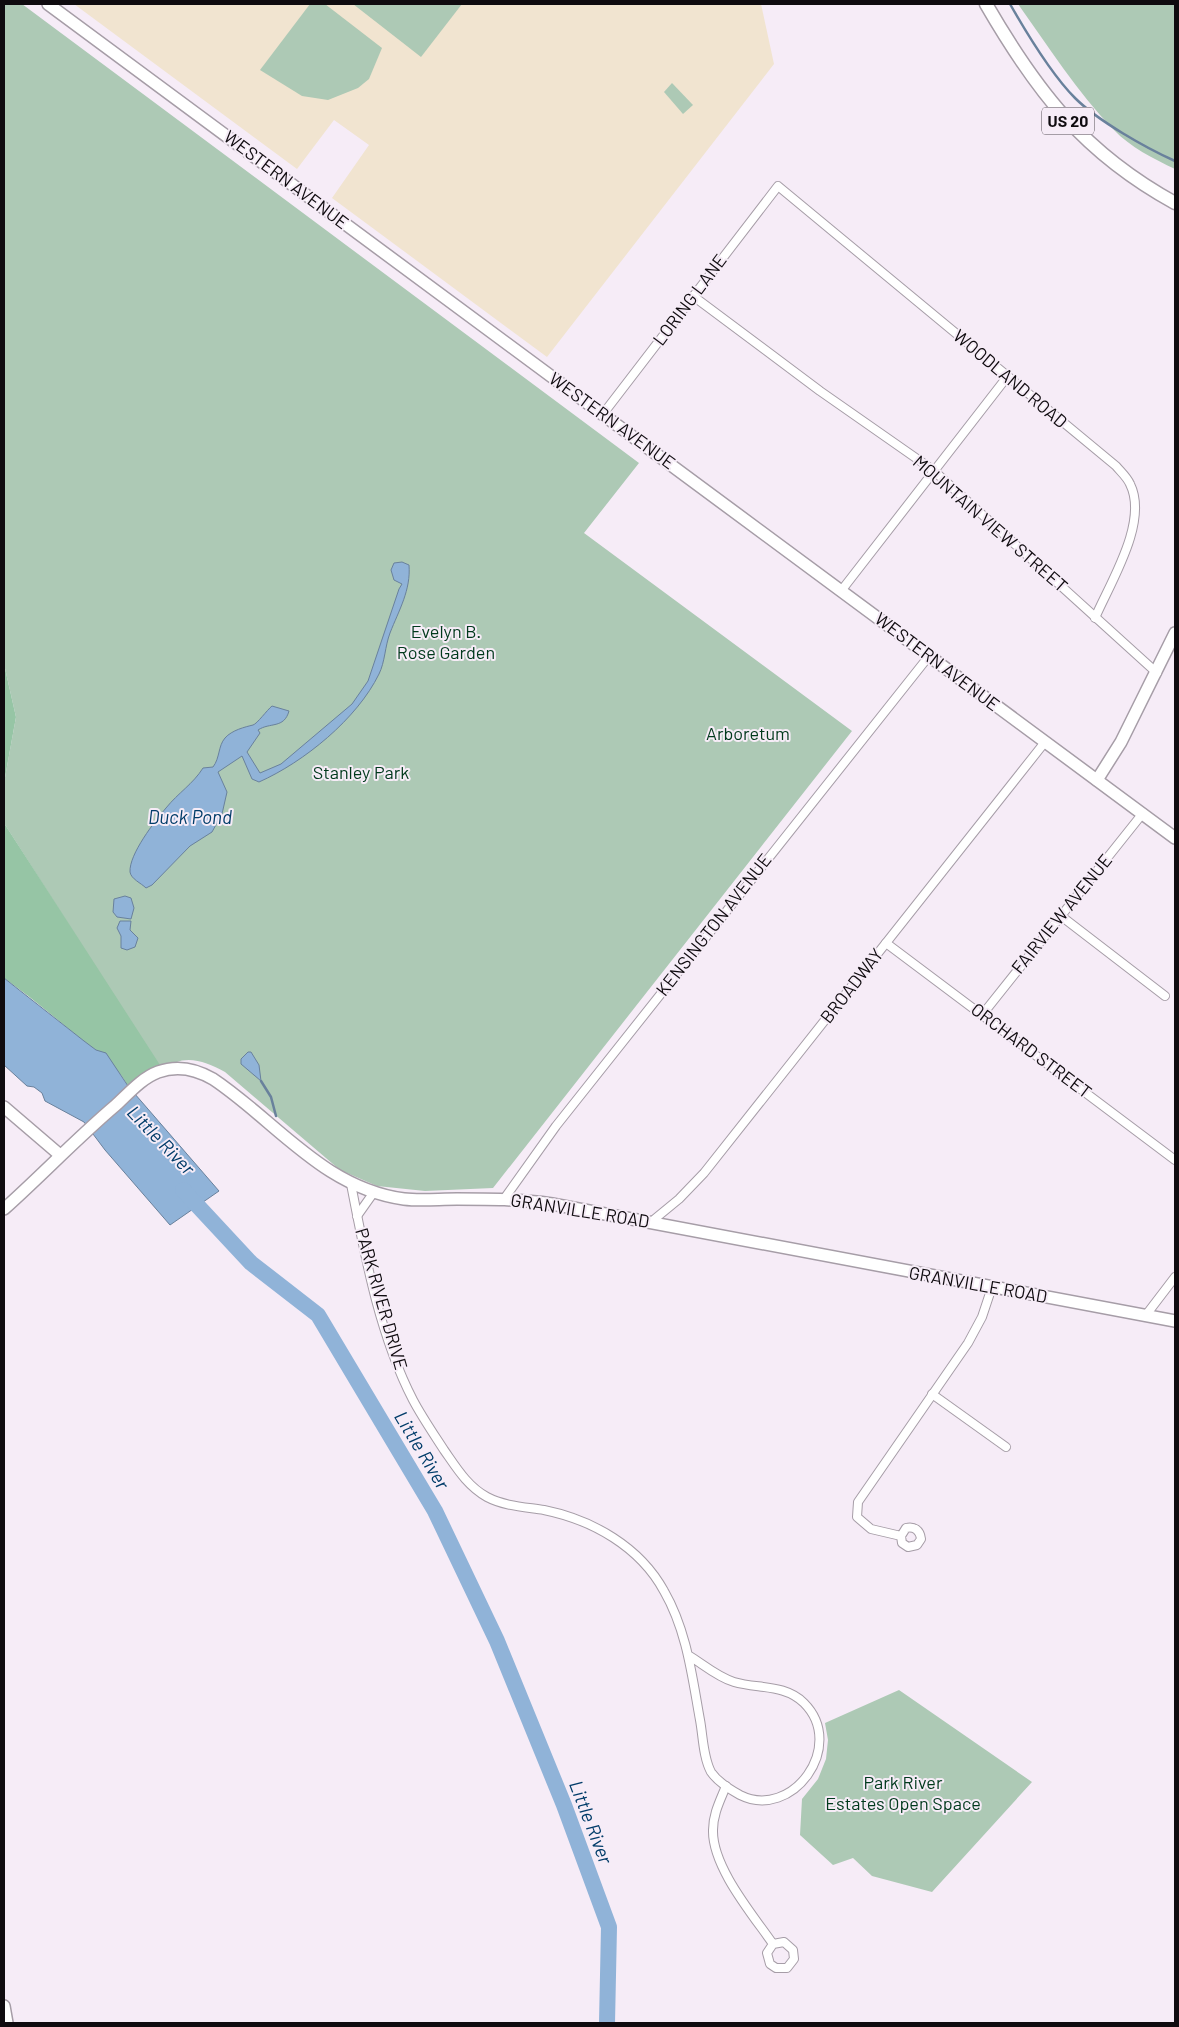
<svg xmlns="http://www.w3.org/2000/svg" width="1179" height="2027" font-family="Barlow,sans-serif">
<rect width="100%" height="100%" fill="#f6ecf7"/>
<polygon fill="#f1e4d0" points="74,4 761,4 774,64 547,357 332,198 369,145 334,120 297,169"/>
<g fill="#adc9b5">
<path d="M4 4H22L639 463 584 533 852 731 493 1188 425 1191 377 1186 340 1170 225 1072C203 1060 182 1053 162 1071L4 823V783L16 717 4 664Z"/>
<polygon points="310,4 325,4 382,48 369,79 358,88 328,100 302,96 260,70"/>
<polygon points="353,4 462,4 421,57"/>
<path d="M1018 4H1175V169C1154 159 1130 147 1114 130 1077 92 1048 46 1018 4Z"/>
<polygon points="672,83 693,105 683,114 664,92"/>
<polygon points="899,1690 1032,1782 932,1892 872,1876 853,1858 833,1865 800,1835 802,1799 818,1779 826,1759 828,1740 825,1723"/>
</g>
<g fill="#96c5a5">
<polygon points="4,664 16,717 4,783"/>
<path d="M4 823 160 1065 143 1073 128 1086C114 1061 97 1052 76 1035 52 1015 29 996 4 978Z"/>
</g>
<g fill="#90b3d8" stroke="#69819c">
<path d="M402 562 409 565C411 590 399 610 390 633 385 646 385 662 379 674 357 719 304 762 259 782L252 779 242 756 218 772 227 792 222 814 212 832 190 846 152 885 146 888C141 883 131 879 130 872 129 854 155 821 166 808 178 793 193 784 203 768L213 767C220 758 218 746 225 738 232 730 245 727 253 725 257 724 267 710 272 706L289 711C284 729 270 722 258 730L260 733 247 752 260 773 281 764 352 704 368 681 399 589 402 584 394 580 391 570 394 563Z"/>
<polygon points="125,896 131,898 134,908 131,919 117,917 113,912 114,899"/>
<polygon points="120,921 131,921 130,930 138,938 135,947 127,950 121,948 121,936 117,928"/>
<polygon points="4,978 84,1041 96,1050 106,1053 128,1086 219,1191 170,1225 105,1150 84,1122 45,1101 42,1093 34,1087 27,1086 4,1065"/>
<polygon points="248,1052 251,1052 259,1065 261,1081 241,1064 241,1059"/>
</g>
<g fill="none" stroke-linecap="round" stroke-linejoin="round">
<g stroke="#69819c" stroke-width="2.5">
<path d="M1010 4C1026 32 1052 75 1075 98 1098 121 1146 148 1175 161"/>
<polyline points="261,1081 271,1097 276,1116"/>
</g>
<polyline stroke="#90b3d8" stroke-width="16" points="183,1190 251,1263 318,1315 435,1511 497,1641 564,1805 609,1927 607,2023"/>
<g stroke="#a69da7" stroke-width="10">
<g id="street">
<polyline points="693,296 820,391 933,470 1157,673"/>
<path d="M603 414 778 186 1116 466C1121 472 1127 477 1130 484 1149 522 1110 583 1095 618"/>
<polyline points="841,591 1007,377"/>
<polyline points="1061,916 1165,996"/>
<polyline points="886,943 1175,1160"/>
<polyline points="982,1015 1143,813"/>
<path d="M351 1184C365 1256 379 1334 413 1400 422 1417 433 1433 444 1450 456 1467 467 1486 487 1497 504 1506 525 1507 544 1510 593 1520 640 1547 664 1591 687 1631 692 1676 700 1720 703 1736 703 1757 711 1772 718 1782 729 1789 740 1795 792 1821 847 1746 804 1703 785 1684 758 1689 734 1682 717 1677 703 1664 688 1655"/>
<polyline points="504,1199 556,1126 929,656"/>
<polyline points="357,1216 374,1192"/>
<polyline points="651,1222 679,1199 704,1173 1045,742"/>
<polyline points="1146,1315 1175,1277"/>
<polyline points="932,1394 1006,1447"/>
<path d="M901 1536 902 1543 908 1547 917 1545 921 1539C920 1530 914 1526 906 1528L901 1536 871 1529 857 1517 858 1502 968 1343 982 1317 992 1287"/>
<path d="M726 1786C720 1801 713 1814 713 1830 712 1867 753 1915 773 1944L784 1942 793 1950 794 1959 787 1968H776L770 1964 767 1953 773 1944"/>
</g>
</g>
<g stroke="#a69da7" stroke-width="14">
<g id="secondary">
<polyline points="48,4 1175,838"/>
<polyline points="1097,780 1121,742 1175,633"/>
<polyline points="4,1107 60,1155"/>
<path d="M4 1209C42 1175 77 1138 116 1105 129 1093 142 1078 158 1072 177 1065 196 1069 213 1079 276 1121 323 1188 404 1199 421 1201 439 1199 457 1199 489 1199 520 1199 552 1204L1175 1321"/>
<polyline points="4,2006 7,2023"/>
</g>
</g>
<g stroke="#a69da7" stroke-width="15">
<path id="primary" d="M986 4C1037 92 1084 153 1175 203"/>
</g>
<use href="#street" stroke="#fff" stroke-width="8"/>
<use href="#secondary" stroke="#fff" stroke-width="11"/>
<use href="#primary" stroke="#fff" stroke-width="12"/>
</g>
<g text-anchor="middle" stroke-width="4" stroke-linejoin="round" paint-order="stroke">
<rect fill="#f6ecf7" stroke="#544e55" stroke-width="1" x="1042" y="107.5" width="52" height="27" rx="4"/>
<g font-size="16" font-weight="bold" fill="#0f0b0f">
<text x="1068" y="127">US 20</text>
</g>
<g font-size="18" fill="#0f0b0f" stroke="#f6ecf7">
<text transform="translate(286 180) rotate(37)" y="6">WESTERN AVENUE</text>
<text transform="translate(690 300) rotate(-53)" y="6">LORING LANE</text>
<text transform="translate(1010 379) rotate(40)" y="6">WOODLAND ROAD</text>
<text transform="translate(612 421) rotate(36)" y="6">WESTERN AVENUE</text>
<text transform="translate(990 524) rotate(41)" y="6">MOUNTAIN VIEW STREET</text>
<text transform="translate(937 662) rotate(37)" y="6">WESTERN AVENUE</text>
<text transform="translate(1062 914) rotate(-51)" y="6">FAIRVIEW AVENUE</text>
<text transform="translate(714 925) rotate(-52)" y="6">KENSINGTON AVENUE</text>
<text transform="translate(852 986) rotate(-52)" y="6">BROADWAY</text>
<text transform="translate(1031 1051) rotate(37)" y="6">ORCHARD STREET</text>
<text transform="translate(580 1211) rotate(9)" y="6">GRANVILLE ROAD</text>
<text transform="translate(978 1285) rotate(10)" y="6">GRANVILLE ROAD</text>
<text transform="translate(381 1299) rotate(74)" y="6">PARK RIVER DRIVE</text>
</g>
<g font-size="18" fill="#00391c" stroke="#f6ecf7">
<text x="446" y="638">Evelyn B.<tspan x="446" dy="21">Rose Garden</tspan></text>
<text x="748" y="740">Arboretum</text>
<text x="361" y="779">Stanley Park</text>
<text x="903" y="1789">Park River<tspan x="903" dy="21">Estates Open Space</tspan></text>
</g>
<g font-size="19" font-style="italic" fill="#013c69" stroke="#f6ecf7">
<text x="190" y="824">Duck Pond</text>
<text transform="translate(161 1140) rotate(46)" y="7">Little River</text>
<text transform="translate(422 1450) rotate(59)" y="7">Little River</text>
<text transform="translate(591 1822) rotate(69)" y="7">Little River</text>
</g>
</g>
<rect width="1179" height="2027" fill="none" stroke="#0f0b0f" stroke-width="10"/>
</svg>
